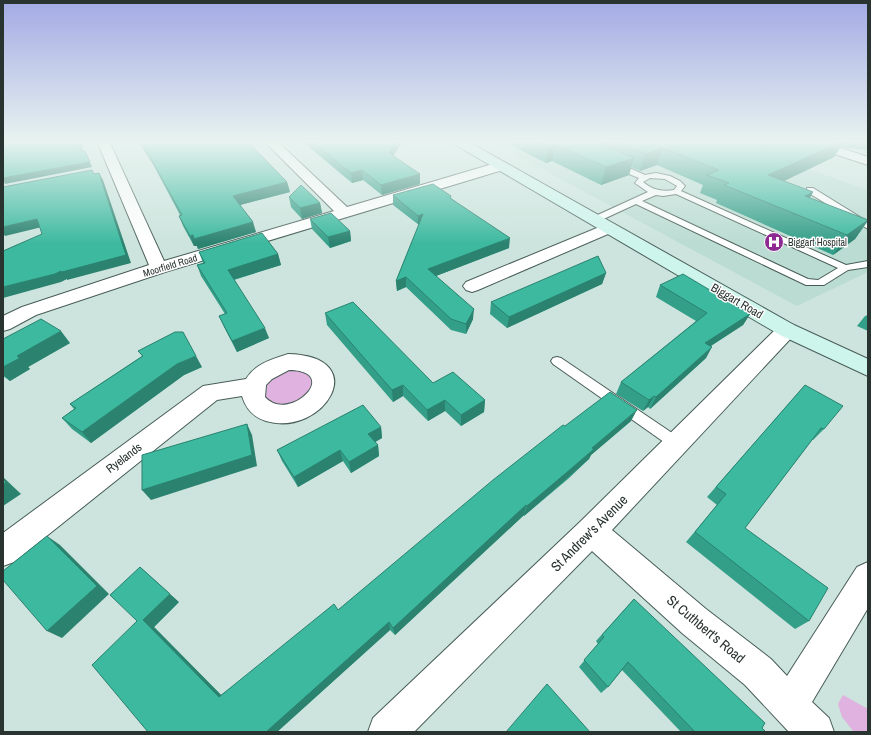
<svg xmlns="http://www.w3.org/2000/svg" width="871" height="735" font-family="'Archivo Narrow',sans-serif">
<rect width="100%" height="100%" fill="#cce4dd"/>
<polygon fill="#bbdcd2" points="490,141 729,141 868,190 868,272 797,306"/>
<g fill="#dfb2df">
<path d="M288 368 310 374 314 385 306 398 291 405 275 404 265 397C263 377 272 377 288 368Z"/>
<polygon points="843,695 868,709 868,732 854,732 842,717 838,704"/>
</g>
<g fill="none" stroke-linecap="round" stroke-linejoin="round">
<g stroke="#485d57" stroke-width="2">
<g id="lane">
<path d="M612 163H618L645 175 656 173 670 176 680 181 685 186 681 191 846 265 868 261V267L848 270 824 285H806L636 204 597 222H591L590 220 591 218 648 192 635 183 639 178 612 167ZM650 178 665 179 677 186 674 190C662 192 653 190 643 182ZM676 194 838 268 818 280 808 279 642 201 656 195 663 196Z"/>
<polygon points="807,188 813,188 868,222 868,229 807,192"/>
<polygon points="557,357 561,358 681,439 683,443 681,447 676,449 671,447 553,364 551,361 553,358"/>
</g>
</g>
<g stroke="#485d57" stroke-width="2">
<g id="street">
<polygon points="97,141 109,141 164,261 334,211 264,141 277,141 347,207 496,163 506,163 508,166 506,169 165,272 36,315 10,329 3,331 3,316 22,307 149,265"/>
<polygon points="802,141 820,141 868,157 868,165 804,144"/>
<polygon points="609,223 615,225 617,228 615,231 478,290 472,292 466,290 463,286 466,282"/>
<polygon points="787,323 794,325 797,330 794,335 612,530 706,609 771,659 787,676 857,567 868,562 868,608 812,702 829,718 834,732 789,732 745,685 682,633 592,551 414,732 368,732 373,718 581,521 780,325"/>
<path d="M288 354C374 356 324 438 266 421 253 417 246 409 242 396L217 400 14 562 3 566V533L203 386 246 379C255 364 272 359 288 354ZM289 370C343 371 289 424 265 397L266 385 272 379Z"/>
</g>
</g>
<g stroke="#485d57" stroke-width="2">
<polygon id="secondary" points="452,141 467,141 794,325 868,359 868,376 780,335 454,144"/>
</g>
<use href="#lane" fill="#fff" fill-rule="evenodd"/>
<use href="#street" fill="#fff" fill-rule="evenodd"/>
<use href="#secondary" fill="#cef5ec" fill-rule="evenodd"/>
</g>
<g fill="#349f89">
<polygon points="138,141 247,141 287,182 290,192 240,205 256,232 198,249 197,246 194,246 183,226 179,216 180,215 154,166"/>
<polygon points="302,141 403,141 393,156 420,174 420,184 382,195 363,180 352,183"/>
<polygon points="509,141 868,141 868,150 847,148 841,146 834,157 784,181 813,192 810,198 868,221 855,239 833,255 716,203 717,200 700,193 703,185 657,165 640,171 631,167 629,175 601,185 552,161 546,163 509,144"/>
<polygon points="393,195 451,198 509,248 436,276 473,319 466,334 451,330 406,287 397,291 396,281 419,225 393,205"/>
<polygon points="289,197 320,203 322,213 302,219 291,207"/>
<polygon points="310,219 350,231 351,241 330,248 312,229"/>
<polygon points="199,252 278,254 281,265 234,280 269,338 237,352 224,327 219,316 225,314 201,276 197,265 203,263"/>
<polygon points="606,273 602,284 507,328 490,314 491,302"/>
<polygon points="660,285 750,314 743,325 711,346 706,358 650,409 648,407 643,411 616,394 621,382 696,321 656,297"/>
<polygon points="325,313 433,383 485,400 484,412 461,426 445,411 428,421 403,396 393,402 327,325"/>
<polygon points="868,315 868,331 857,326 865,316"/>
<polygon points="3,339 70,343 28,367 30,369 10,381 3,376"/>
<polygon points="138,351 202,367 184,375 91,443 72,429 62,418 74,409 70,404 142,356"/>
<polygon points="805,385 824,429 813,440 812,440 745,528 809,621 795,629 686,542 717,505 707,497"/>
<polygon points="631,421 591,455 589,459 568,479 524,516 524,515 395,635 390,630 277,732 92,665 179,602 154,627 221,695 338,610 565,426"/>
<polygon points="381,427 382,438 375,442 378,445 379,456 351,473 343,461 298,487 282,461 277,450"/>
<polygon points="634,599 762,728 766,732 681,732 622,670 608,687 601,693 579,667 598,644 596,641"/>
</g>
<g fill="#2a826f">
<polygon points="79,141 81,141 84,157 81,151"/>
<polygon points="397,141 403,141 389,162 389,153"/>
<polygon points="843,141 844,141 834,157 759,193 768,175"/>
<polygon points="555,145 552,161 546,163 549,146"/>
<polygon points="663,148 657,165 640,171 645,154"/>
<polygon points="85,151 92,167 5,184 4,182 3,182 3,177"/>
<polygon points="634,158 629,175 601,185 606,167"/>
<polygon points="362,170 363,180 352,183 351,173"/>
<polygon points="99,173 103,180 131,263 67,280 67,279 61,282 3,298 3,287 61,271"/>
<polygon points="420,174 420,184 382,195 381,185"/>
<polygon points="287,182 290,192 236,206 233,196"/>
<polygon points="813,192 802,210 794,215 805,196"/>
<polygon points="320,203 322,213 302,219 300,208"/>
<polygon points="423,214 423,223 418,225 418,216"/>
<polygon points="37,219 42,227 5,236 3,233 3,227"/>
<polygon points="868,220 855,239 833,255 847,235"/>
<polygon points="253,222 256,232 198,249 197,246 194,246 190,236"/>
<polygon points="350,231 351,241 330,248 328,237"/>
<polygon points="510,238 509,248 428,279 428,269"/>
<polygon points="278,254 281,265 232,280 228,270"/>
<polygon points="606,273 602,284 507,328 509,317"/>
<polygon points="406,277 406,287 397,291 396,281"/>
<polygon points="474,309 473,319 466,334 466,324"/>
<polygon points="750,314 743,325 698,354 705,343"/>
<polygon points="265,328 269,338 237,352 232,341"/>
<polygon points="61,331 70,343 28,367 30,369 10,381 3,374 3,367 17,356"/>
<polygon points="712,347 706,358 650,409 656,397"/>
<polygon points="196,356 202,367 184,375 91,443 82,432 177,364"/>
<polygon points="403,385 403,396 393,402 392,390"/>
<polygon points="654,396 648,407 643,411 649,400"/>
<polygon points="445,400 445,411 428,421 427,410"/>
<polygon points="485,400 484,412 461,426 461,415"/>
<polygon points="637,410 631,421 591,455 589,459 524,516 527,506 592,448"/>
<polygon points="247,424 252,435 257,466 151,500 142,490"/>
<polygon points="381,427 382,438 370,445 368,434"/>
<polygon points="378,445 379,456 351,473 349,462"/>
<polygon points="340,450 343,461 298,487 294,477"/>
<polygon points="3,477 21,494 3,506"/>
<polygon points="526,505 524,515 395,635 393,628"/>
<polygon points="47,536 60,545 109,594 62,638 47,631"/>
<polygon points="140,567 179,602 154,627 228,702 219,697 143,620"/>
<polygon points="389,622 390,630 277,732 266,732"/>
</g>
<g fill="#3cb99f" stroke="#2a826f">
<polygon points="3,141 79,141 81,151 85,151 90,162 3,178"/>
<polygon points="139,141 247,141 287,182 233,196 253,222 194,239 193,235 190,236 179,216 182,215 150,157"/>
<polygon points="311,141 397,141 389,153 420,174 381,185 362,170 351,173"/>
<polygon points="539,141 600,141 600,143 634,158 606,167 555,145 549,146"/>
<polygon points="614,141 843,141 768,175 813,192 805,196 868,220 847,235 724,185 729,183 707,175 719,170 663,148 645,154"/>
<polygon points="92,170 94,174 99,173 126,255 62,272 61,271 55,274 3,287 3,251 42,234 37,219 3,227 3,187"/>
<polygon points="433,184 451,196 450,198 510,238 428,269 474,309 466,324 451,319 406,277 396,281 423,214 418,216 393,195"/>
<polygon points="301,185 320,203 300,208 289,197"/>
<polygon points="331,213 350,231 328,237 310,219"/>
<polygon points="262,233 278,254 228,270 265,328 232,341 219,316 227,313 197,265 205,263 199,252"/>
<polygon points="598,256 606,273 509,317 491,302"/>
<polygon points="683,274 750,314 705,343 712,347 656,397 654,396 649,400 621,382 707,313 660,285"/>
<polygon points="353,302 433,383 453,372 485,400 461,415 445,400 427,410 403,385 392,390 325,313"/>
<polygon points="41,319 61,331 17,356 20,358 3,367 3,339"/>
<polygon points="175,332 183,332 196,356 177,364 82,432 62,418 76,408 70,404 143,356 138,351"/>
<polygon points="805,385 843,406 824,429 821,428 745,528 828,588 809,621 695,532 726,494 716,487"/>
<polygon points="610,392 637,410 592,448 594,449 572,468 527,506 526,505 393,628 389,622 266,732 148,732 92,665 137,621 110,595 140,567 170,594 143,620 219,697 334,604 338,610 493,480 563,425 565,426"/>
<polygon points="363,405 381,427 368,434 378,445 349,462 340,450 294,477 277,450"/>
<polygon points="247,424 252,455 142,490 142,455"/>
<polygon points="3,479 6,482 3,485"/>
<polygon points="47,536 97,586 47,631 3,580 3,571"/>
<polygon points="634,599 765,723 762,728 766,732 695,732 628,662 608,687 584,660 604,637 602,635"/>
<polygon points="547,684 590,732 506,732"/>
</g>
<linearGradient id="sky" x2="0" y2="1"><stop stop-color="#a3aae4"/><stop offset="0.58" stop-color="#e8f3f0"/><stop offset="1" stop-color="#e8f3f0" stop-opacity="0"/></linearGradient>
<rect width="871" height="244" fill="url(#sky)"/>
<defs>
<g id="hospital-disc" transform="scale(1)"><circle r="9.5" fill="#8d2991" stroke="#fff"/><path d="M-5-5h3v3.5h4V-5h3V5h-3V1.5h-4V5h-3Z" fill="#fff"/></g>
</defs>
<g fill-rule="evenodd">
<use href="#hospital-disc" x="774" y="242"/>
</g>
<g text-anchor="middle" stroke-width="3" stroke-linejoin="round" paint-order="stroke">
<g font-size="10" fill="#293330" stroke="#fff" text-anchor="start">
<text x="788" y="246">Biggart Hospital</text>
</g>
<g font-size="10" fill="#293330" stroke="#fff">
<text transform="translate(170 265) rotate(-17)" y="4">Moorfield Road</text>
</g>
<g font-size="12" fill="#293330" stroke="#fff">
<text transform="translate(737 301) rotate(30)" y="4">Biggart Road</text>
<text transform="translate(124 458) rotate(-37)" y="4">Ryelands</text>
</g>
<g font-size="14" fill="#293330" stroke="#fff">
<text transform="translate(589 533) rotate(-45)" y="5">St Andrew's Avenue</text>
<text transform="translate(706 629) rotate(40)" y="5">St Cuthbert's Road</text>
</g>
</g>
<rect width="871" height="735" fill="none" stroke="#293330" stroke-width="8"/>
</svg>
